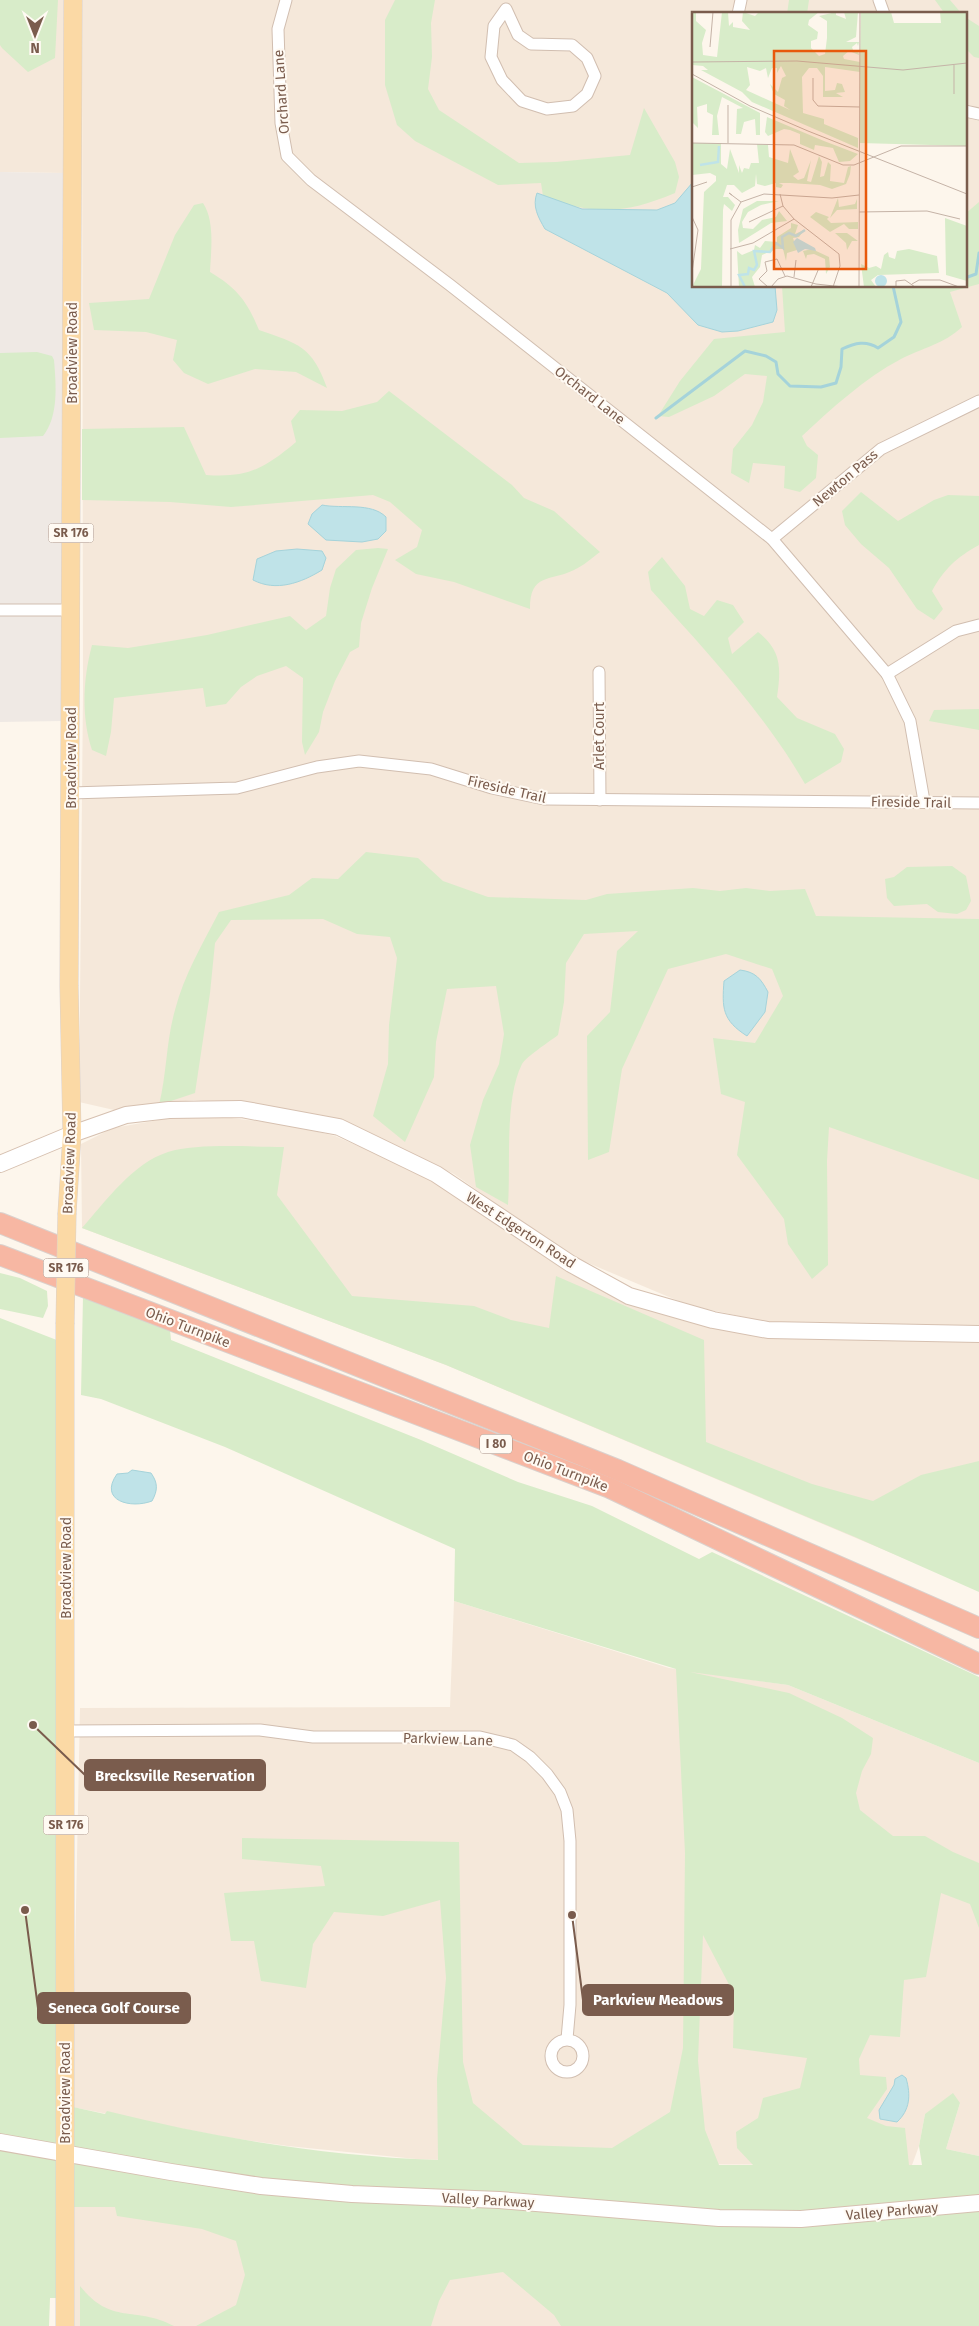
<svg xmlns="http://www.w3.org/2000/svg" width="979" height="2326" font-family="'Fira Sans',sans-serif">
<rect width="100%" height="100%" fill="#fdf6ec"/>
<g fill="#f5e8da" fill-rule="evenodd">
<polygon points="0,0 65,0 64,173 0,172"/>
<path d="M82 0H979V1328L767 1322 688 1305 569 1255 454 1174 368 1132 291 1111 194 1100 114 1110 79 1102 83 693ZM693 14H965V286H693Z"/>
<polygon points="176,1117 223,1117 290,1125 335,1136 430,1177 570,1274 647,1309 690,1322 730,1331 979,1340 979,1590 446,1365 82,1228 81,1144 113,1128"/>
<polygon points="454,1601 669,1668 788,1685 979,1763 979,2156 946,2149 960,2103 925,2114 919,2146 912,2165 544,2164 416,2159 288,2146 225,2137 72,2107 80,1708 450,1707"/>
<polygon points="73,2173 979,2326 72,2326"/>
</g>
<polygon fill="#efe9e4" points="0,172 64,173 62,721 0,722"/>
<g fill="#d8ecc9" fill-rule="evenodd">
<polygon points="0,0 58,0 55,58 28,72 2,48 0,45"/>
<path d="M395 0H435L431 23 432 57 428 89 439 110 519 163 556 162 630 155 644 108 675 162 679 177 675 193C625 214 594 216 543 196L541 183 498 185 415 141 397 125 385 85V20Z"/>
<polygon points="789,0 809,0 807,14 787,14"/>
<polygon points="935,0 950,0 962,14 945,14"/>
<polygon points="965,17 979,26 979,58 974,57 965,48"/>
<path d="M979 202V284L950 292 962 327C944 344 922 348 901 359 865 378 832 408 802 436L807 446 818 455 816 478 800 492 784 488 785 466 753 463 749 483 731 473 733 449 752 425 763 402 767 376 745 374 714 396 669 417 658 416 680 381 714 339 785 332 782 286H965V214Z"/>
<path d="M203 203C215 221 211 251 210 272 237 288 247 301 259 330 299 344 312 346 327 388L296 372 255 369 208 384 184 373 173 360 177 340 146 332 94 330 89 303 149 299 175 235 194 205Z"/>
<path d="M37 352 52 356 54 360C56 385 59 416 43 436L0 438V353Z"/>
<path d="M389 391 512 485 524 498 554 511 600 552C592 558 583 566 574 570 549 582 530 573 530 609L454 582 416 574 395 560 417 547 422 530 390 502 373 495 231 507 170 502 82 500V429L184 427 206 475C247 478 264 469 296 442L291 421 300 410 342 411 377 402Z"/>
<path d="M861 492 898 521 934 500 948 495 979 496V545C957 557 944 569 932 591L943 609 934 620 917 609 889 568 861 544 845 525 842 511Z"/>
<path d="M378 548 388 549 372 588 361 623 359 647 350 652 335 681 323 712 319 732 305 755 302 742 303 678 286 666 257 676 241 687 226 704 206 707 203 688 114 698 111 732 106 756 92 750C81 716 83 679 92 645L128 648 165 642 207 635 290 616 306 630 326 616 330 588 336 569 356 550Z"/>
<path d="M662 557 685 586 690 609 704 616 717 600 733 605 744 622 728 638 732 654 758 632C782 651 781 669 777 697L797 718 835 734 844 749 841 762 805 784C764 713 706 651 651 590L648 572Z"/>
<polygon points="979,709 979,730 929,721 934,710"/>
<path d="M366 852 418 858 443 881 488 897 586 900 607 894 693 888 720 891 746 888 770 891 805 889 816 916 979 919V1180L829 1127 827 1161 828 1265 812 1279 788 1244 784 1219 737 1155 745 1102 721 1094 713 1038 755 1043 783 996 772 969 726 954 668 969 622 1069 609 1152 588 1160 587 1036 610 1012 617 951 638 931 584 934 566 963 564 1002 558 1035C549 1042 527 1056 522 1064 504 1100 511 1165 508 1205L476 1187 470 1145 483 1100 499 1064 504 1034 496 986 447 989 436 1042 434 1077 405 1142 373 1116 388 1064 389 1025 397 958 390 937 357 934 323 919 231 920 215 943 210 993 195 1093 159 1105C167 1073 166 1041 175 1010 184 975 203 943 219 912L289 895 312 878 338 879Z"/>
<polygon points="952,866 966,876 971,901 966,910 957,914 938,912 927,904 894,906 887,898 885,879 894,877 907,867"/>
<path d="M284 1147 277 1195 352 1296 474 1306 511 1320 549 1328 556 1276 704 1340 706 1442 812 1484 873 1501 921 1475 979 1461V1592L855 1537 446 1365 82 1228C105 1202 133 1163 168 1152 197 1143 252 1147 284 1147Z"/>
<polygon points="0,1273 20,1278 47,1291 48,1306 43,1318 0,1309"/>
<path d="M83 1296 170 1330 171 1340 421 1440 518 1482 592 1506 699 1559 712 1552 979 1677V1763L788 1685 690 1672 789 1693 842 1718 873 1738 871 1754 862 1771 856 1793 860 1810 893 1836H925L953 1852 979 1863V1928L970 1904 941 1893 926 1977 904 1980 900 2037 870 2035 859 2059 860 2075 886 2077 887 2089 867 2118 886 2126 905 2128 909 2165H922L919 2146 925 2114 953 2093 960 2103 946 2149 979 2156V2326H561L554 2315 503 2272 450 2280 439 2301 431 2326H196L236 2305 245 2275 236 2241 202 2229 117 2216 115 2207H63V2298H50L49 2326H0V1318L67 1344 64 2105 105 2114 107 2111C215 2138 327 2156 438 2160L437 2079 446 1978 440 1900 383 1916 334 1912 313 1944 306 1988 261 1981 254 1941H231L224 1893 325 1886 321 1866 242 1859V1838L459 1842 463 2062 473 2103 523 2145 612 2148 670 2112 683 2048 685 1853 676 1669 454 1601 455 1549 225 1447 101 1399 81 1395ZM703 1935 734 1994 733 2048 807 2058 800 2088 763 2098 758 2118 736 2132 737 2148 753 2165H719L705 2130 698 2061Z"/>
<path d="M80 2286C112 2326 134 2305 174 2326H80Z"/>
</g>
<g fill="#bfe3e8" stroke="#a5d3da">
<path d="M693 182V286H775L777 310 773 322 738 331 722 332 698 325 667 293 545 229C538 217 532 206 537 193L582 209 657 210 675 203Z"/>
<path d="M322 505C342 509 371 502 386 517V531L378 539 362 542 326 540 308 524 312 514Z"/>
<path d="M297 549 322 551 326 558 322 570C301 583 276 592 253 580L257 559 276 551Z"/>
<path d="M740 970C756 972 761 979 768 992L765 1012 747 1036C722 1020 722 1008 724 981Z"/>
<path d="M132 1470 151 1473C158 1483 158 1490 152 1501 131 1509 98 1501 117 1474L128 1473Z"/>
<path d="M902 2075 906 2078C911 2095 910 2110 897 2122L880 2119 879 2110 894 2085 895 2079Z"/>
</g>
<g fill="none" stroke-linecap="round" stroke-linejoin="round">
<g stroke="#a5d3da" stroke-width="3">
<polyline points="965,278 976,274 979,253"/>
<path d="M656 418 745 351 766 356 776 362 778 374 790 386 821 387 836 383 841 367 842 349C855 343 866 340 878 348L894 337 901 322 893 286"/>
</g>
<g stroke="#d1beb0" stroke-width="13">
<g id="street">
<polyline points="286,0 278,29 281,123 287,156 311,180 450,285 772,539 887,674 910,721 924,801"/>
<polyline points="879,0 884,14"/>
<polygon points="506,9 518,35 531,44 572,45 587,58 595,76 587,94 573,106 547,109 522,101 502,80 491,57 494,26"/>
<polyline points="738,14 741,0"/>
<polyline points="965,111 979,114"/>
<polyline points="772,539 881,449 979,401"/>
<polyline points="0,610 71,610"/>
<polyline points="599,672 600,800"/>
<polyline points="887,674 956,631 979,625"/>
<polyline points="71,793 237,788 317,767 359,761 431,769 492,788 544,799 979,803"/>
<polyline points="66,1731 260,1730 313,1737 480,1737 513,1745 530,1757 547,1774 560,1792 567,1810 570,1841 570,2005 567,2039"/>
<circle cx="567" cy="2056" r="16"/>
</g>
</g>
<g stroke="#d6c0b0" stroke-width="18">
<g id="secondary">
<polyline points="0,1164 72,1134 126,1115 169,1110 241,1109 339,1127 436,1174 571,1264 629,1296 713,1320 768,1330 979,1334"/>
<polyline points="0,2142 171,2172 261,2186 352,2194 499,2200 719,2218 801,2219 979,2203"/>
</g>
</g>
<g stroke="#dad1cd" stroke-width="19">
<g id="primary">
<polyline points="67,1213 72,1134 69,986 73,0"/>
<polyline points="65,2326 65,1324"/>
</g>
</g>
<g stroke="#dad1cd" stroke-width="22">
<g id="highway">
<polyline points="0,1223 618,1470 979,1628"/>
<polyline points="0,1255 610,1488 979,1664"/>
</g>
</g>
<use href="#street" stroke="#fff" stroke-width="11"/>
<use href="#secondary" stroke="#fff" stroke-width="16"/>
<use href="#primary" stroke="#fbd9a5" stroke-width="18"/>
<use href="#highway" stroke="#f7b7a3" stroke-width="20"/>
<g stroke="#dad1cd" stroke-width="19" stroke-linecap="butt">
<polyline id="primary-bridge" points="65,1324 67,1213"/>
</g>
<use href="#primary-bridge" stroke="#fbd9a5" stroke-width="18"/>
</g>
<g text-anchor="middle" stroke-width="4" stroke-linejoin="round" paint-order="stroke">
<g fill="#fffaf3" stroke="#a28b7f" stroke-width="1">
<rect x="48.5" y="523.5" width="45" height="19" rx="4"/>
<rect x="43.5" y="1258.5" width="45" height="19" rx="4"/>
<rect x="480" y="1434.5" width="32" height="19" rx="4"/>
<rect x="43.5" y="1815.5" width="45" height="19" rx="4"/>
</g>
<g font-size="12" font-weight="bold" fill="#7a5c4d">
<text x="71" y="537">SR 176</text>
<text x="66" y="1272">SR 176</text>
<text x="496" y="1448">I 80</text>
<text x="66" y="1829">SR 176</text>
</g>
<g font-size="14" fill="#7a5c4d" stroke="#fffaf3">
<text transform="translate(281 92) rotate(-94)" y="5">Orchard Lane</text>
<text transform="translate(72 353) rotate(-90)" y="5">Broadview Road</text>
<text transform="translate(590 395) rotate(38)" y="5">Orchard Lane</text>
<text transform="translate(845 478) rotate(-40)" y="5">Newton Pass</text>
<text transform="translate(599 736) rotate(-90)" y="5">Arlet Court</text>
<text transform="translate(71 758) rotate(-90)" y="5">Broadview Road</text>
<text transform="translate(507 789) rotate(13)" y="5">Fireside Trail</text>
<text transform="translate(911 802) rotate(1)" y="5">Fireside Trail</text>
<text transform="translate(69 1163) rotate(-88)" y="5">Broadview Road</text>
<text transform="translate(521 1230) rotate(33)" y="5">West Edgerton Road</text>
<text transform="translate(188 1327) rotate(21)" y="5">Ohio Turnpike</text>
<text transform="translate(566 1471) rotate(21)" y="5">Ohio Turnpike</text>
<text transform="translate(66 1568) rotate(-90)" y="5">Broadview Road</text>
<text transform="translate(448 1739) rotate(2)" y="5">Parkview Lane</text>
<text transform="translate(65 2093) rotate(-90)" y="5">Broadview Road</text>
<text transform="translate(488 2200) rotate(3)" y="5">Valley Parkway</text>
<text transform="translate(892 2211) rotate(-5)" y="5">Valley Parkway</text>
</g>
</g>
<g transform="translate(692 12)">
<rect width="275" height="275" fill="#fdf6ec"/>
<path d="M0 0H4V9L14 18 10 31 11 43 25 45 30 0H36L37 14 41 10V15L58 18 50 9 51 0 63 4 67 0H127L117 8 116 13 126 20 125 27 119 29V36L127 44 133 42 135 26V9L127 4 144 0V3L154 7 152 0H166L164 25 154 30H167L166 34 165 31 160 35 161 38H166L167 43 157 39 151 44 152 47 168 50 169 0H199L202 11H249L248 0H275V134L168 131V60L133 55V79L143 78 145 71 150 72 153 80 144 81 151 85H131V64L125 56H117L110 65 111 101 132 107V112L166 126V136L60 90 50 80 9 58H16L11 54 0 53ZM89 54 94 64 90 66 86 80 78 72 82 82 93 88 92 94 98 98 54 78 58 73 55 55 68 59 74 56 76 66 80 56H85V61ZM0 65 68 101V123H64L63 107 52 110 49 122H44L45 97 51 96 30 85 25 104 27 123H20L21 103 15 100V92L5 95 6 116 0 110ZM75 105 132 129 166 142 158 149 147 150 141 136 123 133 122 138 108 132V122L98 118 92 117 76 124 73 120ZM0 131H29V152L35 157 38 137 47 161V153L50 161 52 156 57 157 59 151H67L65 132 76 133 77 145 96 151 98 137 107 160 101 164 106 168 112 166 119 148 115 169 119 170 127 144 130 150 128 165 132 164 136 150 139 153 138 169 152 171 156 155 159 154 158 162 154 172 140 177 128 173 98 171H87L91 173 89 176 84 175V171L73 174 65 172 64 162 63 174 50 181 42 173H35L31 185H36L43 193 40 199 32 192 31 198 30 275H0L9 257 12 180 24 169V164L18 161 0 163ZM146 186 147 195 163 192 165 187V197L145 198 138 206ZM65 189H87L69 193 56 200 50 210 51 216 61 217 70 208 84 205 87 199 95 209 79 211 47 231 46 218 51 197ZM124 200 137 205 135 207 139 211 166 210V217H157L152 212 138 220 118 205ZM253 206 275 214V269L254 263ZM99 211 106 213 103 222 112 218 107 225 101 226 105 238 95 241 94 249 91 237H84L70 243 68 255 60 265 63 275H47L45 239 50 243 62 238 63 233 68 236 73 229 85 230V225L99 216ZM143 221H155L166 229H160L155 238 154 231ZM120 237 137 245 138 255 134 262 133 247 122 242 115 243 114 247 111 239ZM217 237 245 244 247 261 186 263 179 268 184 275H172L169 252 177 256 184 254 189 257 192 243 196 240 197 245 203 247 205 239Z" fill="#d8ecc9" fill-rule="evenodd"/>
<path d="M105 226 123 236 124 239 113 237 106 241 101 230ZM183 269a6 6 0 1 1 12 0a6 6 0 1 1-12 0Z" fill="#bfe3e8"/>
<path fill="none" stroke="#bfe3e8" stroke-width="2.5" d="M8 153 26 150 27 134M53 275 47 263 56 262 57 256 62 258 65 253 62 239 78 240 84 231 91 236 90 225 97 221 104 224 113 218"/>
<path fill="none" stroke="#c5b3a7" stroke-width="1" d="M18 35 21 0M0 50 105 49 211 58 275 51M262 53V82M0 62 58 94 116 119 275 182M121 66V88L126 94 168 95M0 131 102 133 151 153H162L209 134H275M36 131V93M0 175 15 170M88 182 91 194 102 207 147 242 148 254 141 275M40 183 37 181 49 190M167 200 235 199 268 207M0 205 6 218 0 260M57 210 91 194M38 237 61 231 102 207M75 259 73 250 85 247 93 264M75 259 67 267 76 275M102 265 104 248M220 272 227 268H248L267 275M39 275V208L49 190 72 182 140 186 167 183M79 275 86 267 95 264 124 272 151 275M119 275 127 256M167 275 168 0M204 275V269L213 268 223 275"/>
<path fill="#e8590c" fill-opacity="0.15" stroke="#e8590c" stroke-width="2.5" d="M82 39H174V257H82Z"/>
<rect width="275" height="275" fill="none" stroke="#7a5c4d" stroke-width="2.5"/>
</g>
<path fill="none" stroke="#7a5c4d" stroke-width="2" d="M33 1725L85 1775M572 1915L583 2000M25 1910L38 2008"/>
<g fill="#7a5c4d" stroke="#fffaf3" stroke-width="2">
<circle cx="33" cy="1725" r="5"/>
<circle cx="572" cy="1915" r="5"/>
<circle cx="25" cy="1910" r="5"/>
</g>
<g fill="#7a5c4d" stroke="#7a5c4d" stroke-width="2">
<rect x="85" y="1760" width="180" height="30" rx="5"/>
<rect x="583" y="1985" width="150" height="30" rx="5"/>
<rect x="38" y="1993" width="152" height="30" rx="5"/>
</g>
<g font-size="15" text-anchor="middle" font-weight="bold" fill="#fff">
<text x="175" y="1781">Brecksville Reservation</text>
<text x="658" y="2005">Parkview Meadows</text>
<text x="114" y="2013">Seneca Golf Course</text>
</g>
<g transform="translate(35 35) rotate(180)" stroke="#fffaf3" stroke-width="4" paint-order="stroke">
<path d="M0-4L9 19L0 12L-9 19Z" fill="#7a5c4d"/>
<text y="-8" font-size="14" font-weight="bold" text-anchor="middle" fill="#7a5c4d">N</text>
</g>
</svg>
